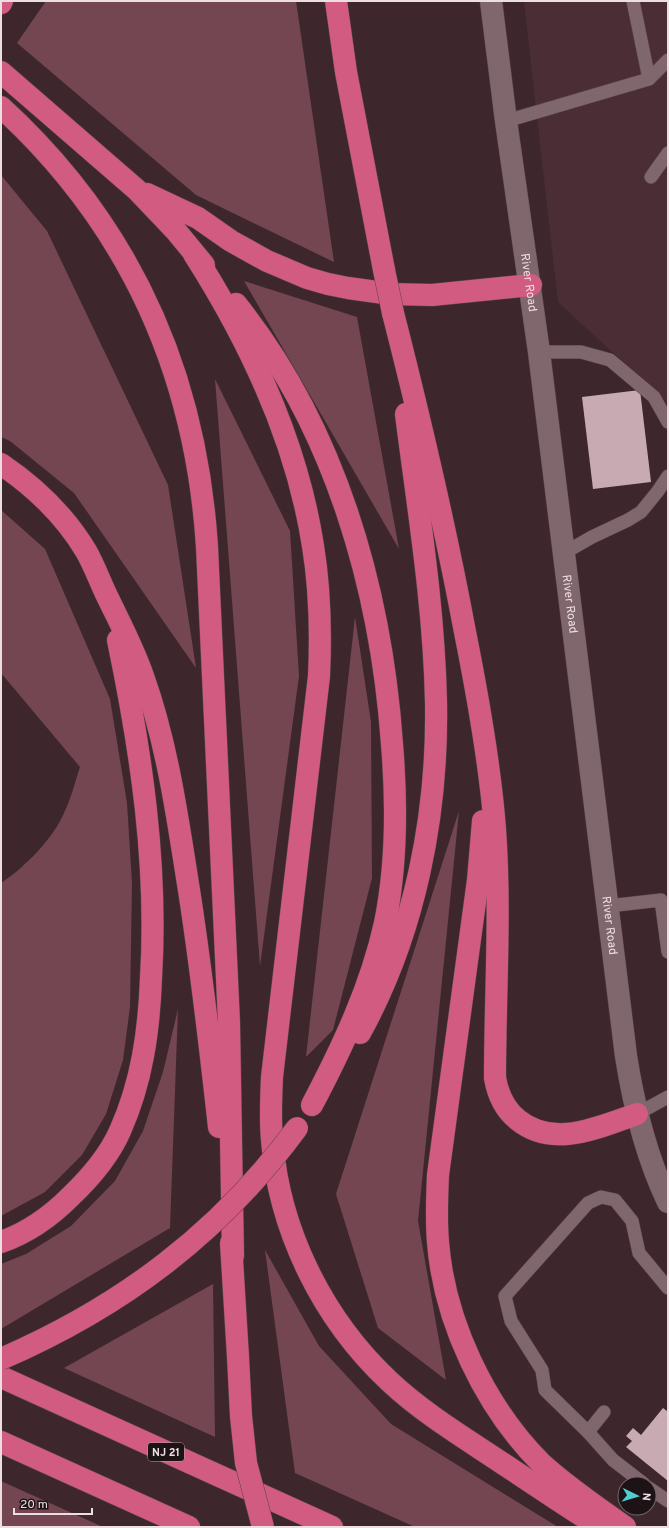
<svg xmlns="http://www.w3.org/2000/svg" width="669" height="1528" font-family="Overpass,sans-serif">
<rect width="100%" height="100%" fill="#3d272d"/>
<polygon fill="#4b2e35" points="524,1 668,1 668,403 558,302"/>
<g fill="#734652">
<polygon points="46,1 296,1 334,262 196,195 17,43"/>
<polygon points="1,175 47,231 168,485 196,668 74,493 10,441 1,437"/>
<polygon points="244,281 357,317 399,549"/>
<polygon points="215,379 290,531 299,676 260,966"/>
<path d="M1 510 45 549 110 699 127 803 132 883 130 1007 123 1060 106 1114 82 1155 45 1192 1 1216V883C24 868 53 839 64 813 71 799 75 782 80 767L1 673Z"/>
<polygon points="355,617 371,722 372,878 333,1030 306,1057"/>
<polygon points="459,811 418,1221 446,1380 378,1328 336,1194"/>
<polygon points="178,1009 170,1228 1,1329 1,1264 26,1254 71,1226 115,1181 143,1131 163,1072"/>
<polygon points="265,1250 319,1346 391,1424 558,1527 415,1527 295,1473"/>
<polygon points="213,1284 215,1437 64,1368"/>
<polygon points="1,1481 103,1527 1,1527"/>
</g>
<g fill="#c8abb2">
<polygon points="640,390 651,482 593,489 582,397"/>
<polygon points="663,1408 667,1411 668,1410 668,1481 626,1447 632,1441 626,1436 633,1428 641,1435"/>
</g>
<g fill="none" stroke-linecap="round" stroke-linejoin="round">
<g stroke="#58454a" stroke-width="14">
<g id="service">
<polyline points="633,1 649,79"/>
<polyline points="506,121 649,79 668,60"/>
<polyline points="651,177 668,153"/>
<polyline points="539,352 581,352 610,360 654,397 668,422"/>
<polyline points="564,553 592,537 628,520 641,512 658,491 668,476"/>
<polyline points="608,906 661,900 668,952"/>
<polyline points="637,1114 668,1097"/>
<polyline points="604,1412 588,1432 545,1390 542,1370 511,1321 505,1296 588,1203 601,1197 615,1200 632,1221 639,1253 668,1288"/>
<polyline points="588,1432 613,1460 644,1484"/>
<polyline points="649,1488 668,1501"/>
</g>
</g>
<g stroke="#58454a" stroke-width="23">
<g id="tertiary">
<path id="s1" d="M491 1 506 121 539 352 626 1056C634 1107 646 1156 668 1202"/>
</g>
</g>
<g stroke="#58454a" stroke-width="23">
<g id="motorway">
<polyline points="336,1 346,72 384,270"/>
<polyline points="1,3 2,1"/>
<polyline points="1,72 137,190 176,231 204,265"/>
<path d="M1 107C130 225 196 374 207 547L229 1022 233 1256"/>
<polyline points="147,194 198,218 231,241 267,261 307,278 328,284 348,288 391,294 432,295 531,285"/>
<path d="M194 254C250 342 297 442 313 546 320 589 321 633 319 676L272 1077C271 1098 270 1119 272 1140 279 1231 323 1319 389 1381 423 1413 463 1437 502 1463 534 1484 567 1507 600 1527"/>
<path d="M236 304C335 427 381 589 392 744 397 804 397 864 385 923 371 987 342 1048 312 1105"/>
<path d="M393 313C420 419 445 525 465 632 478 697 490 763 495 829 501 912 495 995 495 1078 498 1095 504 1109 518 1120 554 1149 599 1127 637 1114"/>
<path d="M1 464C35 487 65 516 86 551 94 565 99 579 106 594 119 621 133 647 143 676 167 743 177 814 188 884 201 965 210 1046 219 1127"/>
<path d="M483 821 478 880 438 1175C437 1197 436 1220 438 1242 444 1321 485 1407 541 1463 567 1487 597 1507 625 1527"/>
<path d="M360 1033C415 933 438 815 436 702 434 605 418 509 406 414"/>
<path d="M1 1242C27 1233 51 1216 70 1197 90 1178 109 1156 120 1131 142 1082 149 1031 151 978 158 864 141 751 118 640"/>
<polyline points="231,1243 238,1357"/>
<polyline points="1,1377 332,1527"/>
<polyline points="1,1442 189,1527"/>
</g>
</g>
<use href="#service" stroke="#80676d" stroke-width="13"/>
<use href="#tertiary" stroke="#80676d" stroke-width="22"/>
<use href="#motorway" stroke="#d15b81" stroke-width="22"/>
<g stroke="#58454a" stroke-width="23" stroke-linecap="butt">
<g id="motorway-bridge">
<polyline points="384,270 393,313"/>
<polyline points="238,1357 241,1416 246,1463 263,1527"/>
<path d="M1 1359C121 1307 219 1234 297 1128"/>
</g>
</g>
<use href="#motorway-bridge" stroke="#d15b81" stroke-width="22"/>
</g>
<g text-anchor="middle" stroke-width="4" stroke-linejoin="round" paint-order="stroke">
<rect fill="#1d1316" stroke="#afa1a4" stroke-width="1" x="148" y="1443" width="36" height="18" rx="3"/>
<g font-size="11" font-weight="bold" fill="#eddee1">
<text x="166" y="1456">NJ 21</text>
</g>
<g font-size="12" fill="#eddee1" stroke="#1d1316">
<text dy="4" stroke="none"><textPath href="#s1" startOffset="284">River Road</textPath></text>
<text dy="4" stroke="none"><textPath href="#s1" startOffset="608">River Road</textPath></text>
<text dy="4" stroke="none"><textPath href="#s1" startOffset="932">River Road</textPath></text>
</g>
</g>
<rect width="669" height="1528" fill="none" stroke="#eddee1" stroke-width="4"/>
<g transform="translate(637 1496) rotate(95)"><circle r="19" fill="#1d1316" stroke="#706467"/>
<path d="M0-3L7 15L0 10L-7 15Z" fill="#52cdcf"/>
<text y="-6" font-size="11" font-weight="bold" text-anchor="middle" fill="#eddee1">N</text>
</g>
<path d="M14 1508v6h78v-6" fill="none" stroke="#eddee1" stroke-width="2"/>
<text x="20" y="1508" font-size="12" fill="#eddee1" stroke="#1d1316" stroke-width="3" paint-order="stroke">20 m</text>
</svg>
